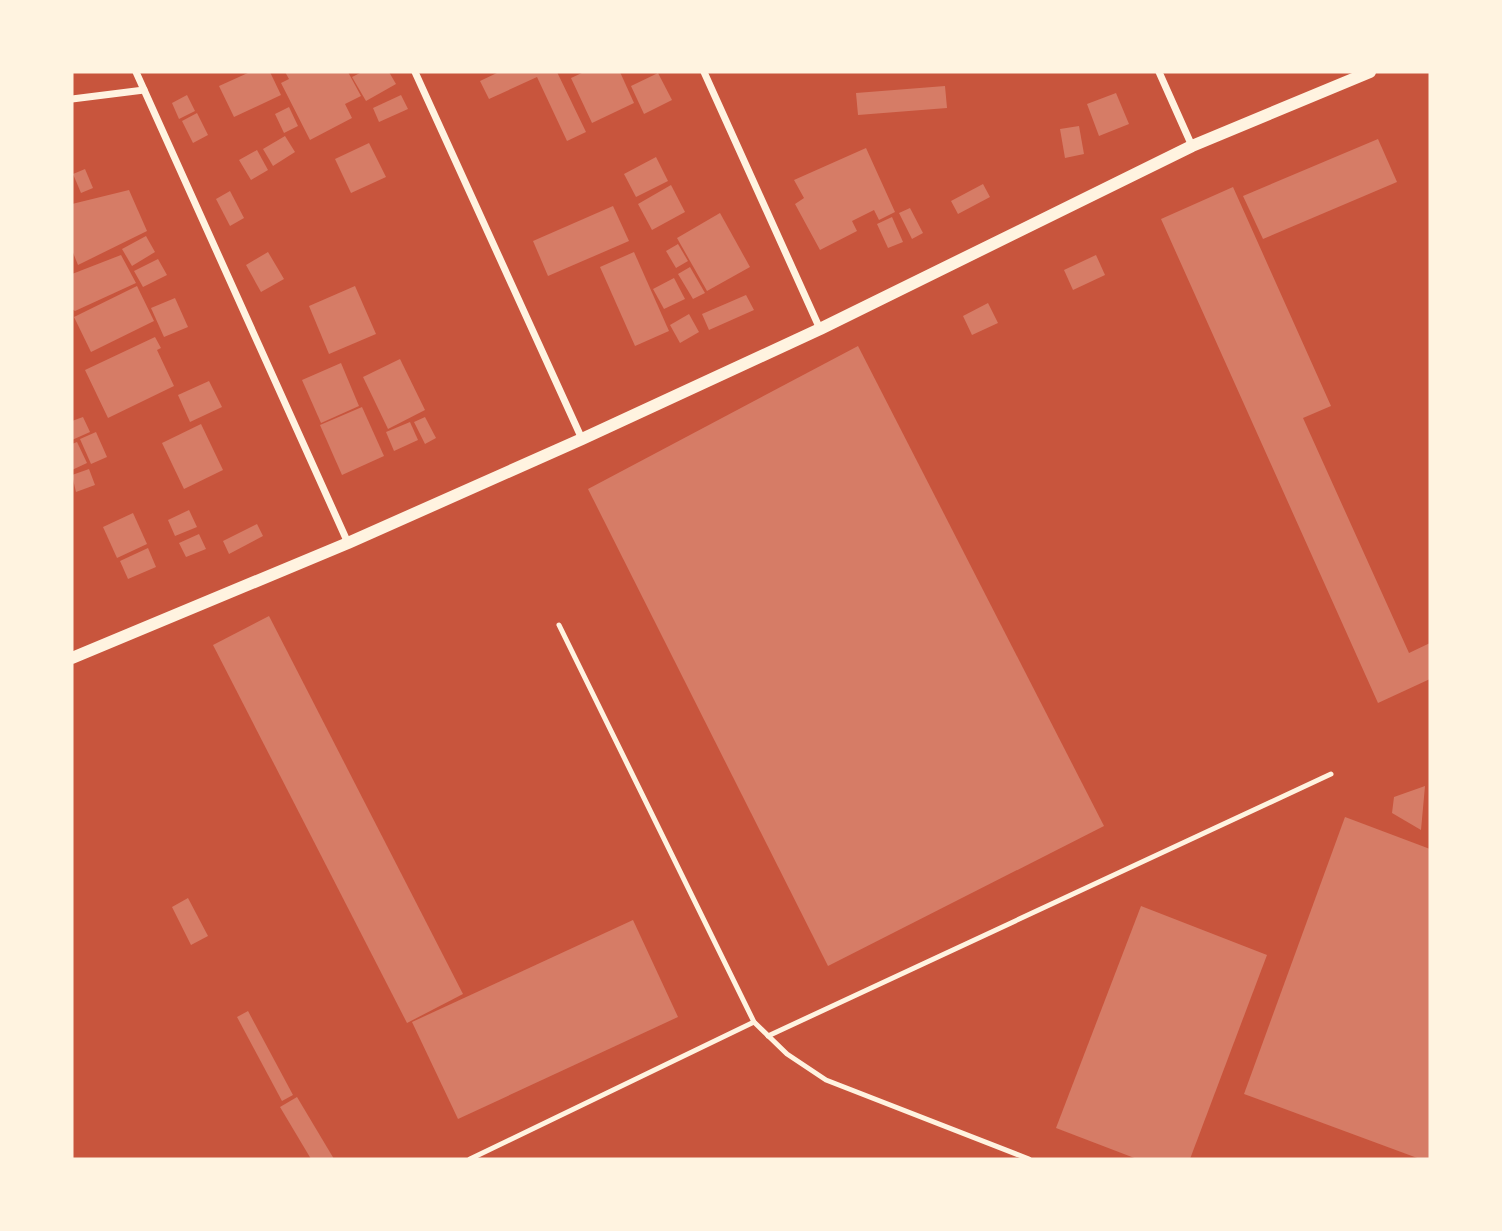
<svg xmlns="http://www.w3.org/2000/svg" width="1502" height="1231" font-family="Rubik,sans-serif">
<rect width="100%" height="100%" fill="#c8553d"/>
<g fill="#d67c66">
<polygon points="250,72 270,72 281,95 234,117 219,86"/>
<polygon points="285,72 348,72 361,96 345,104 352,118 310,140 281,83 289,79"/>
<polygon points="362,72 389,72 396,84 366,101 352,77"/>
<polygon points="499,72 557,72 586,132 567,141 537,77 489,99 480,81"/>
<polygon points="584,72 620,72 634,103 592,123 571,78"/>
<polygon points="658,73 672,100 644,114 631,86"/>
<polygon points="945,86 947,108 858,115 856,93"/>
<polygon points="1116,93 1129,124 1099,136 1087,104"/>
<polygon points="187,95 195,111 179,119 172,103"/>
<polygon points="401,95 408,109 379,122 373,108"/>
<polygon points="289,107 298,126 284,133 275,114"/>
<polygon points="197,113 208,135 193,143 182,121"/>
<polygon points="1079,126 1084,154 1065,158 1060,129"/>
<polygon points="285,136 295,152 273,166 263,149"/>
<polygon points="1378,139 1397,182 1263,239 1243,196"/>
<polygon points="369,143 386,177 351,193 335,159"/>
<polygon points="866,148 895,212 879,220 874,210 852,221 857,231 820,250 795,204 804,198 794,180"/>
<polygon points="257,150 268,170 251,180 239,160"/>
<polygon points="656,157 668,181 636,197 624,174"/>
<polygon points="85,169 93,188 81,193 73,174"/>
<polygon points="983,184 990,197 958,214 951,201"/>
<polygon points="671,185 685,212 652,230 638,204"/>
<polygon points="1233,187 1331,406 1303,418 1409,653 1430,643 1430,679 1378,703 1161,219"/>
<polygon points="129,190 147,231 78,265 72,250 72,204"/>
<polygon points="230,191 244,218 230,226 216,199"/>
<polygon points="613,206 629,241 548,276 533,241"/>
<polygon points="910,208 923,233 912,239 899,213"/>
<polygon points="720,213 750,267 707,291 677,238"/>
<polygon points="892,217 903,242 888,248 877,224"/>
<polygon points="146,236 155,252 132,266 122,249"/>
<polygon points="678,244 688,261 676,268 666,251"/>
<polygon points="268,252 284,279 261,292 246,265"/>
<polygon points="634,252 669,331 635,346 600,267"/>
<polygon points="121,255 136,283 75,311 72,309 72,274"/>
<polygon points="1096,255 1105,275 1073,290 1064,270"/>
<polygon points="158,259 167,275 143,287 134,271"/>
<polygon points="690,267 705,293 693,299 678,274"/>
<polygon points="674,278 685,299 664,309 653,289"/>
<polygon points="137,286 154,321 91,352 74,317"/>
<polygon points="355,286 376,334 329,354 309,306"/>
<polygon points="746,295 754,310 709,330 702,314"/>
<polygon points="175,298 188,327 164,337 151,308"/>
<polygon points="988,303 998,323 972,335 963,316"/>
<polygon points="689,314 699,332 680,343 670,325"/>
<polygon points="155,337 161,348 157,350 174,386 108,418 85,370"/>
<polygon points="858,346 1104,826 828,966 588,489"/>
<polygon points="400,359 425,410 388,429 363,377"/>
<polygon points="341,363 359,406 321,423 302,380"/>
<polygon points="209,381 222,407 190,422 178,395"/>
<polygon points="362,407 384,456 342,475 320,425"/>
<polygon points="83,417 90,432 72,440 72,421"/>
<polygon points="425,417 436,438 425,444 414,422"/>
<polygon points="410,422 418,440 394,451 386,432"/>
<polygon points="201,424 223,470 184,489 162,443"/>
<polygon points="96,432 107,457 91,464 80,439"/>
<polygon points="77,442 87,463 72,470 72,444"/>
<polygon points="89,469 95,485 76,492 72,475"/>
<polygon points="189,510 197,527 175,536 168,520"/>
<polygon points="133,513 147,544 117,558 103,527"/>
<polygon points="257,524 263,536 229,554 223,541"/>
<polygon points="199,534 206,549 186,557 179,543"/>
<polygon points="148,548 156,567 128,579 120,561"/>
<polygon points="269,616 463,994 407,1023 213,645"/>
<polygon points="1425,786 1421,830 1392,813 1394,797"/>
<polygon points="1345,817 1430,849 1430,1159 1420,1159 1244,1094"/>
<polygon points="188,898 208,936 191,945 172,907"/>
<polygon points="1141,906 1267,955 1190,1159 1137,1159 1056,1128"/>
<polygon points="633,920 678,1017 458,1119 412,1022"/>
<polygon points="248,1011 293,1095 282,1101 237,1017"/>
<polygon points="297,1097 334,1159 311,1159 280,1107"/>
</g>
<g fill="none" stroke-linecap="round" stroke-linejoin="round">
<g stroke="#fff3e0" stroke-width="5">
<polyline points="559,625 754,1022 787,1054 826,1080 1029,1159"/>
<polyline points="768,1036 1331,774"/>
<polyline points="470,1159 754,1022"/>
</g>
<g stroke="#fff3e0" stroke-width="7">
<polyline points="136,72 348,543"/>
<polyline points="415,72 582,439"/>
<polyline points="704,72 820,329"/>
<polyline points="1159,72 1192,146"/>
<polyline points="72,99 144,90"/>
</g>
<polyline stroke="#fff3e0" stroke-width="12" points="72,658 348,543 582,439 820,329 1192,146 1370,72"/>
</g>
<rect width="1502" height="1231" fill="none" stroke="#fff3e0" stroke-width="147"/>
</svg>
